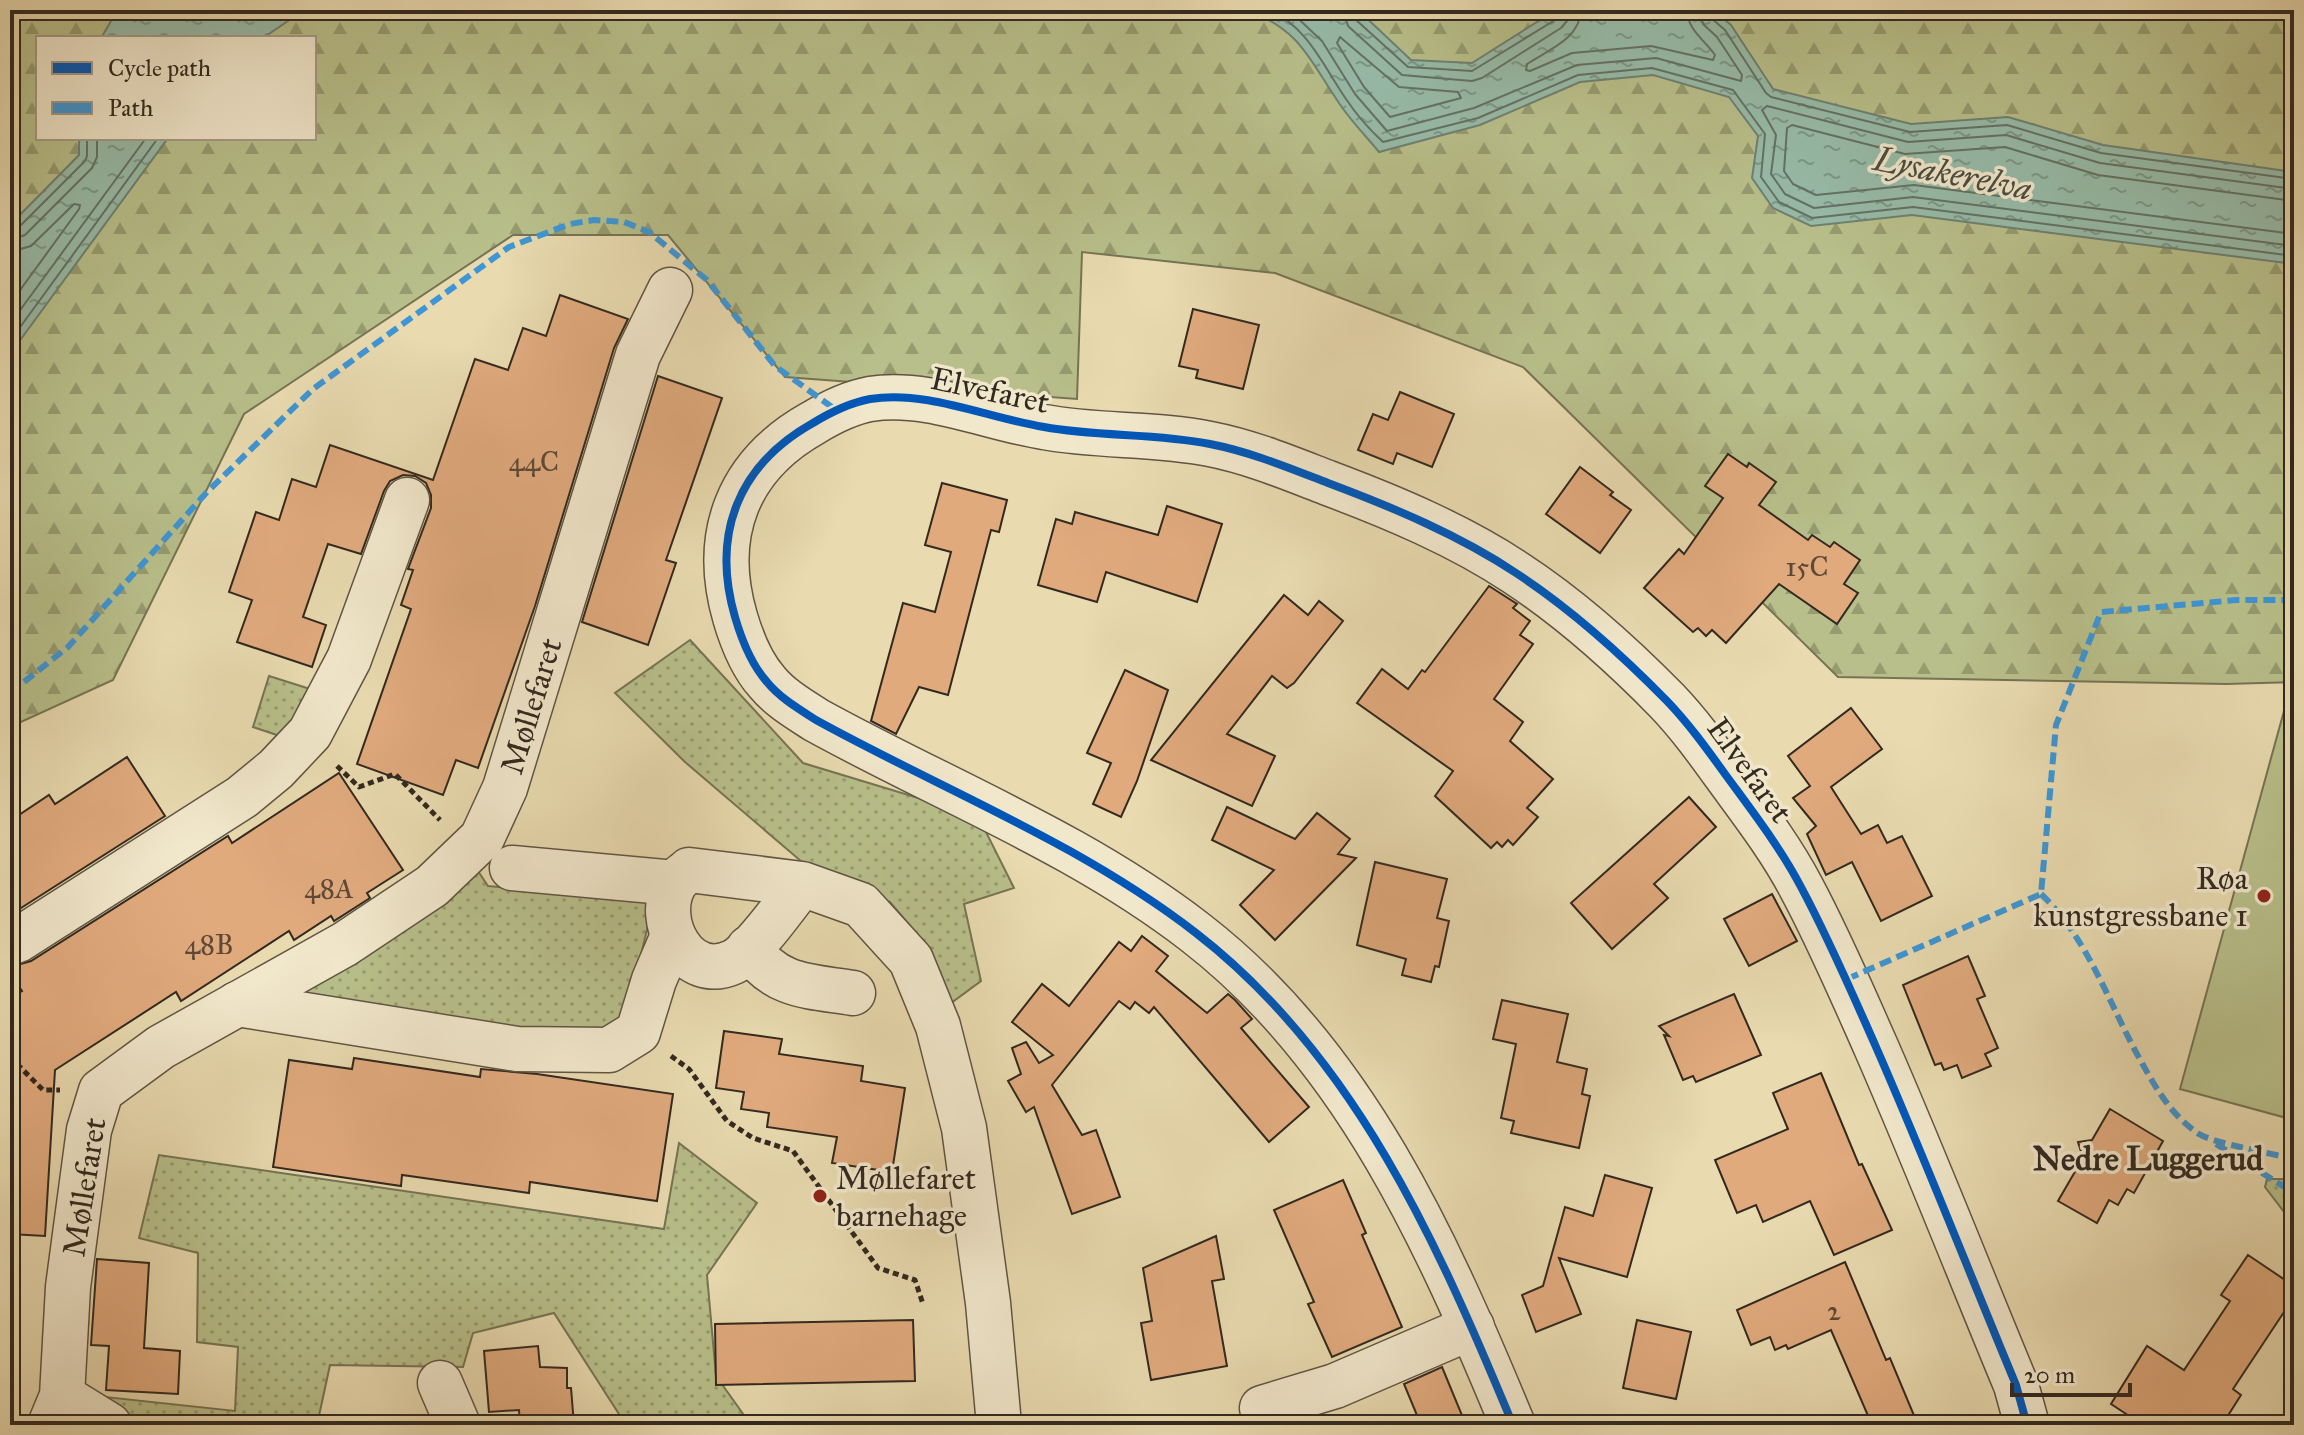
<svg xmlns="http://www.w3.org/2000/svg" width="2304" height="1435" font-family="'IM FELL Great Primer',serif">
<defs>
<pattern id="green-dots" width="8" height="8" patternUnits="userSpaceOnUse" patternTransform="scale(2)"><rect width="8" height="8" fill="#b8bf8a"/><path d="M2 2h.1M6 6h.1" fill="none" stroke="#969b70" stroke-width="1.8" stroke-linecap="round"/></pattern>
<pattern id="forest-firs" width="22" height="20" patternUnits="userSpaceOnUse" patternTransform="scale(2)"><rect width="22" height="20" fill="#b8bf8a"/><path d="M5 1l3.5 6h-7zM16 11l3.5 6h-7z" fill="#969b70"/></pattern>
<pattern id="water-ripples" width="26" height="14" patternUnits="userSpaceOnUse" patternTransform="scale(2)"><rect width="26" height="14" fill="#97bba8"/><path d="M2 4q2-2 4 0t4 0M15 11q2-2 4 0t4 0" fill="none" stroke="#7c9888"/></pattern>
</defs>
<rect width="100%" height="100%" fill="#e9daaf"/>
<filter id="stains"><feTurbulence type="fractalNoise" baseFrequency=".0025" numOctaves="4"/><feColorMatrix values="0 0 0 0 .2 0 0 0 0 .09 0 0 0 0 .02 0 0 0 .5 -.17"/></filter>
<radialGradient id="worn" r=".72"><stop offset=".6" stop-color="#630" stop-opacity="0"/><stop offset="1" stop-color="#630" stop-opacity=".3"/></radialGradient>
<g fill="url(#green-dots)" stroke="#757455" stroke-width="2">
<polygon points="690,640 803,763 978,816 1014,888 964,904 981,981 947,1006 930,949 890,902 802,862 685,762 615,693"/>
<polygon points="269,676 310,689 299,718 280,736 253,727"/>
<polygon points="474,865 488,886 654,901 627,1012 604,1033 530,1037 298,994"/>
<polygon points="679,1143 757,1203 707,1275 716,1376 751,1425 626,1425 554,1313 473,1333 463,1367 330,1365 317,1425 124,1425 87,1395 235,1411 238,1347 197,1342 198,1253 139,1238 159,1155 664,1229"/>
<polygon points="2267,1179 2294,1179 2294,1225 2265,1187"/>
</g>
<path fill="url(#forest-firs)" stroke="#757455" stroke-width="2" fill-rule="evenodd" d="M10 10H2294V682L2226 684 1838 677 1523 367 1275 273 1082 252 1077 399 785 377 668 235H513L244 414 113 680 10 727ZM38 38H314V138H38Z"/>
<polygon fill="#b8bf8a" stroke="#757455" stroke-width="2" points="2287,700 2294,702 2294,1120 2180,1089"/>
<g fill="url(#water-ripples)" stroke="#6f8172" stroke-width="2">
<polygon points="123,10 304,10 263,38 101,38 114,16"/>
<path d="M1248 10H1358L1411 60 1472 63 1556 10H1713L1731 25 1773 89 1911 124 2008 117 2103 145 2294 172V264L1912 215 1811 226 1773 208 1752 178 1758 136 1729 97 1653 75 1580 82 1480 125 1379 152C1366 136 1350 120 1339 103 1308 58 1302 32 1248 10Z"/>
<polygon points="79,138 168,138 10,354 10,225 79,155"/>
</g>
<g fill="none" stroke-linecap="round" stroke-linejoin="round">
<g stroke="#647264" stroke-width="2">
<path d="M1269 10C1307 26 1324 67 1346 99 1356 114 1370 130 1383 142L1478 118 1578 75 1652 68 1733 90 1765 134 1761 177 1779 202 1812 218 1913 207 2294 256"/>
<polyline points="1289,10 1322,41 1355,94 1387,131 1474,108 1577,65 1656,58 1741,81 1742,75 1717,37 1703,24 1699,10"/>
<polyline points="1343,10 1348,26 1402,75 1472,81 1482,78 1561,28 1567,21 1569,10"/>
<polyline points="1353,10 1355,19 1408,67 1472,71 1555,20 1559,10"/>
<path d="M1581 10C1580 39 1548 50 1527 64L1526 70 1530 71 1572 53 1651 46 1713 60 1715 55C1704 39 1688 31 1687 10"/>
<polyline points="1709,10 1711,18 1725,30 1766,93 1771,97 1910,132 2007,125 2101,153 2294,179"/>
<polygon points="1340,37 1399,87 1458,92 1461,98 1390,117 1364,87 1337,43"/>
<polyline points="2294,189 2100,163 2006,135 1908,142 1767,106 1762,110 1776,135 1771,174 1785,194 1814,208 1913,197 2294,246"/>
<polyline points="2294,201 2098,175 2005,147 1905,154 1792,125 1787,128 1784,171 1793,184 1816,195 1914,185 2294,234"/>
<polyline points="10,230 19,227 85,161 87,156 87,138"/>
<polyline points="10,240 25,235 92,168 97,157 97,138"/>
<polyline points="10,252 31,246 74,204 80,205 79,209 10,304"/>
<polyline points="10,324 146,138"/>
<polyline points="10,341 158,138"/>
</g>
</g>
<g fill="#e0aa7d" stroke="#322920" stroke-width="2">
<polygon points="560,295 628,319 614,348 535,606 478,768 456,760 443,795 357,764 411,609 401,605 413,570 408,569 431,508 431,495 426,483 415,476 403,475 390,481 384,491 361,554 328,544 303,617 326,625 312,667 237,642 252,600 229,592 256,512 279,520 292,479 316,487 330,445 433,480 475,359 508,370 523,328 546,336"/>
<polygon points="1193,309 1259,325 1243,389 1196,378 1198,370 1179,366"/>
<polygon points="658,376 722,398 666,560 676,563 648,645 582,622"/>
<polygon points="1400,392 1454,414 1432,467 1397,453 1393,464 1358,450 1373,414 1388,420"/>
<polygon points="1728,454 1747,467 1749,463 1776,482 1759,505 1808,540 1812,535 1830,547 1834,542 1860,560 1844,584 1858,593 1837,624 1779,584 1726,643 1712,630 1706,636 1698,628 1693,632 1644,588 1679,549 1684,554 1723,498 1705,486"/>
<polygon points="1580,467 1613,492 1610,495 1631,510 1600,553 1546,514"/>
<polygon points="942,483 1007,500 999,532 991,530 948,695 919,687 896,734 871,721 903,603 935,612 951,552 925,545"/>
<polygon points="1167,506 1222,524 1197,602 1106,572 1097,602 1038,585 1056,519 1072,524 1075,512 1158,535"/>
<polygon points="1489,586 1517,604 1513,608 1530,621 1520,635 1533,644 1494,699 1523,722 1510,741 1553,779 1527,808 1538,817 1513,845 1508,840 1502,847 1497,842 1491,848 1435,796 1453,771 1357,703 1382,669 1408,689 1422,670 1425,672"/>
<polygon points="1284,595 1308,615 1319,601 1343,621 1294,683 1287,688 1272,676 1227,734 1275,756 1252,806 1151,760"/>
<polygon points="1125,670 1168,690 1137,781 1121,817 1093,804 1111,763 1087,753"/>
<polygon points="1851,708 1882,749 1831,787 1861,834 1878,825 1887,843 1902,836 1932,896 1881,921 1852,862 1826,875 1807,834 1816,826 1793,798 1810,786 1788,756"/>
<polygon points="127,757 165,816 10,915 10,821 49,795 55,804"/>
<polygon points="339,773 403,870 367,893 370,898 334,921 331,916 294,940 289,931 181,1001 176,992 55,1070 45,1236 10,1234 10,999 22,991 10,973 10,967 31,961 228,836 232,843"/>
<polygon points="1689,797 1716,827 1654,884 1668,898 1612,949 1571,903"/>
<polygon points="1227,807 1295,839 1317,813 1350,839 1338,854 1356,858 1275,940 1240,905 1274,870 1212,840"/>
<polygon points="1375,862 1447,879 1437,918 1449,921 1439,967 1435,966 1431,982 1402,975 1406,959 1357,945"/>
<polygon points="1772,894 1797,941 1749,966 1724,919"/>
<polygon points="1142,936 1168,956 1156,971 1207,1013 1228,994 1235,1000 1252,1019 1241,1028 1309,1107 1269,1142 1154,1007 1149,1013 1135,1002 1130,1009 1119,1001 1052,1085 1082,1135 1096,1130 1120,1197 1072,1214 1034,1107 1026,1112 1008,1081 1021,1074 1012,1048 1026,1042 1039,1063 1053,1055 1012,1022 1042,984 1069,1006 1119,942 1131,951"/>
<polygon points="1968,956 1985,996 1977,999 1998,1048 1985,1054 1991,1066 1962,1078 1957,1065 1944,1070 1941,1063 1935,1065 1903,985"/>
<polygon points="1734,994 1761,1055 1696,1082 1693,1076 1683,1080 1664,1035 1669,1036 1659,1026"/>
<polygon points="1502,1000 1568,1014 1557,1062 1587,1069 1582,1094 1590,1096 1579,1148 1511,1133 1514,1121 1501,1118 1516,1044 1493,1039"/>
<polygon points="724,1031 782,1039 779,1054 863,1066 861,1081 905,1088 892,1172 832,1163 837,1137 767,1127 769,1113 741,1109 744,1092 716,1088"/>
<polygon points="354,1058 480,1077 481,1069 537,1074 673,1094 657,1201 530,1182 529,1193 402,1175 401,1186 273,1167 289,1060 352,1069"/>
<polygon points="1821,1073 1859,1165 1862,1164 1892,1230 1834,1255 1810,1201 1763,1222 1756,1205 1737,1213 1715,1160 1788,1129 1773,1093"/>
<polygon points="2110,1109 2163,1141 2134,1193 2127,1189 2118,1205 2109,1200 2097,1223 2058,1201 2083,1158 2078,1142 2092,1140"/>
<polygon points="1605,1175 1652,1188 1627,1277 1559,1258 1581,1314 1536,1332 1522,1295 1543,1286 1565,1207 1593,1216"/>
<polygon points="1343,1180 1366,1233 1362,1235 1402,1327 1332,1357 1308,1304 1314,1302 1274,1210"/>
<polygon points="1216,1236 1224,1279 1212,1281 1227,1366 1151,1380 1141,1323 1152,1321 1143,1268"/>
<polygon points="2248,1255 2294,1286 2294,1297 2233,1389 2241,1395 2222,1425 2143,1425 2111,1404 2147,1346 2184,1370 2230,1301 2221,1295"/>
<polygon points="97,1259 149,1263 144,1348 180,1351 178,1394 106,1390 109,1346 91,1345"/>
<polygon points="1845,1262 1886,1360 1890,1358 1918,1425 1872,1425 1831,1330 1788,1349 1786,1345 1775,1350 1770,1337 1751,1345 1737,1310"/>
<polygon points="913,1320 915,1381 716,1385 715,1324"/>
<polygon points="1637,1320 1691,1332 1676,1399 1623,1388"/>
<polygon points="538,1346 540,1367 567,1368 567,1388 571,1388 574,1425 520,1425 519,1410 489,1412 484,1351"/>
<polygon points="1442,1367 1466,1425 1421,1425 1404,1384"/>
</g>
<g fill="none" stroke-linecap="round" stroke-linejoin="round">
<g stroke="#605544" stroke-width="47">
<g id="minor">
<polyline points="512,868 675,883"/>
<path d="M802 884C787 903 752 953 733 962 686 984 653 920 675 883 678 878 685 874 689 870L802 884 861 905 911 960 938 1026 964 1128 988 1303 999 1425"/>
<polyline points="10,943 18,940 242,797 276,769 310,733 349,659 407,500"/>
<path d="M749 948C776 988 810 986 853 993"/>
<polyline points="237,1004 517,1049 609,1050 638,1032 654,980 672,938"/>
<polyline points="440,1383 458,1425"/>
<polyline points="62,1396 109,1425"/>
<polyline points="1262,1408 1335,1386 1472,1327"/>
<polyline points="50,1425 62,1396 68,1287 89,1130 101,1091 161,1047 345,944 432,886 482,838 505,788 638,355 670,290"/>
<path d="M1513 1425C1438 1244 1355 1056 1196 933 1080 843 943 790 816 720 799 709 780 698 767 682 751 664 742 641 735 617 711 534 738 465 813 423 831 412 849 403 870 399 928 390 987 418 1044 427 1098 437 1156 433 1210 444 1251 452 1289 468 1328 483 1392 507 1459 535 1516 573 1571 609 1621 654 1667 701 1689 724 1707 749 1725 774 1752 811 1780 847 1801 887 1829 939 1852 993 1876 1047 1925 1159 1969 1272 2016 1385L2027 1425"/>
</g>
</g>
<g stroke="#322920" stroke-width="5" stroke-dasharray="6 4" stroke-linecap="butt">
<polyline points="337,766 359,787 395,774 440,820"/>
<polyline points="671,1056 689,1069 727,1121 753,1138 793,1151 878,1268 915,1280 923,1304"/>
<polyline points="10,1057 43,1090 60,1090"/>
</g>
<use href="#minor" stroke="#f1e7cb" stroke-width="44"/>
<g stroke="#3d96d5" stroke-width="6" stroke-dasharray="12 6" stroke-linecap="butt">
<polyline points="2287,10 2294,11"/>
<polyline points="10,693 68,647 207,492 313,389 509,247 570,224 594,220 624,222 649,232 707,280 775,366 836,410"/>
<path d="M2041 894C2089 939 2110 1007 2142 1063 2157 1090 2172 1116 2199 1134 2213 1143 2274 1154 2294 1159"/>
<polyline points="1847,979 2041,894 2056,725 2101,612 2237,600 2294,600"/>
<polyline points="2216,1144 2294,1193"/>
</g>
<g stroke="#f1e7cb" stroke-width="13">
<path id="cycleway" d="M1513 1425C1438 1244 1355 1056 1196 933 1080 843 943 790 816 720 799 709 780 698 767 682 751 664 742 641 735 617 711 534 738 465 813 423 831 412 849 403 870 399 928 390 987 418 1044 427 1098 437 1156 433 1210 444 1251 452 1289 468 1328 483 1392 507 1459 535 1516 573 1571 609 1621 654 1667 701 1689 724 1707 749 1725 774 1752 811 1780 847 1801 887 1829 939 1852 993 1876 1047 1925 1159 1969 1272 2016 1385L2027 1425"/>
</g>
<use href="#cycleway" stroke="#0057b8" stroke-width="8"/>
</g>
<g fill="#8f2418" stroke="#f1e7cb" stroke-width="3">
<circle cx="2264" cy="896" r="8"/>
<circle cx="820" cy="1196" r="8"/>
</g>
<g text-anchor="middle" stroke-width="7" stroke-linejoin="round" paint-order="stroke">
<g font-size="28" fill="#5e4937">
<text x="534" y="471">44C</text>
<text x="1807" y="576">15C</text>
<text x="329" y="898">48A</text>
<text x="209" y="954">48B</text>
<text x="1834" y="1320">2</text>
</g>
<g font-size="32" fill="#322920" stroke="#f1e7cb">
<text transform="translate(990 390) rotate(12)" y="11">Elvefaret</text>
<text transform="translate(531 706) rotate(-73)" y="11">Møllefaret</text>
<text transform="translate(1750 770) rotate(54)" y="11">Elvefaret</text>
<text transform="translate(84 1187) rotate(-81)" y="11">Møllefaret</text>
</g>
<g font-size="32" fill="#322920" stroke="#f1e7cb" text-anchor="end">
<text x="2248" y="889">Røa<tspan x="2248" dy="37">kunstgressbane 1</tspan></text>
<text x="836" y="1189" text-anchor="start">Møllefaret<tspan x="836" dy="37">barnehage</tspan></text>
</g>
<g font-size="34" font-style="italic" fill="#4b4e42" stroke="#f1e7cb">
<text transform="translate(1953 173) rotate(11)" y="12">Lysakerelva</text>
</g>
<g font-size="34" font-weight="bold" fill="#322920" stroke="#f1e7cb">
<text x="2148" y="1170">Nedre Luggerud</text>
</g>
</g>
<rect width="2304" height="1435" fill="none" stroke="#e9daaf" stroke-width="40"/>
<rect x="12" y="12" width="2280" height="1411" fill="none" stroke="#322920" stroke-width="4"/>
<rect x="20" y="20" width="2264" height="1395" fill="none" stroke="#322920" stroke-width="2"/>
<rect x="36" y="36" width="280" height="104" fill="#f1e7cb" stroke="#a59b87" stroke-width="2"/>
<rect x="52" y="62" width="40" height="12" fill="#0057b8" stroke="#a59b87" stroke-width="2"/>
<text x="108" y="76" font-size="24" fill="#322920">Cycle path</text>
<rect x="52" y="102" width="40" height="12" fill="#3d96d5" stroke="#a59b87" stroke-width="2"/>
<text x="108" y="116" font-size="24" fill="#322920">Path</text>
<path d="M2012 1383v12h118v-12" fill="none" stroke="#322920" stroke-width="4"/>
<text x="2024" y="1383" font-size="24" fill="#322920" stroke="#f1e7cb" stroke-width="6" paint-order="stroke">20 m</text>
<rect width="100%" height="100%" filter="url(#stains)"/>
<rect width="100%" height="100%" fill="url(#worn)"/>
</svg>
